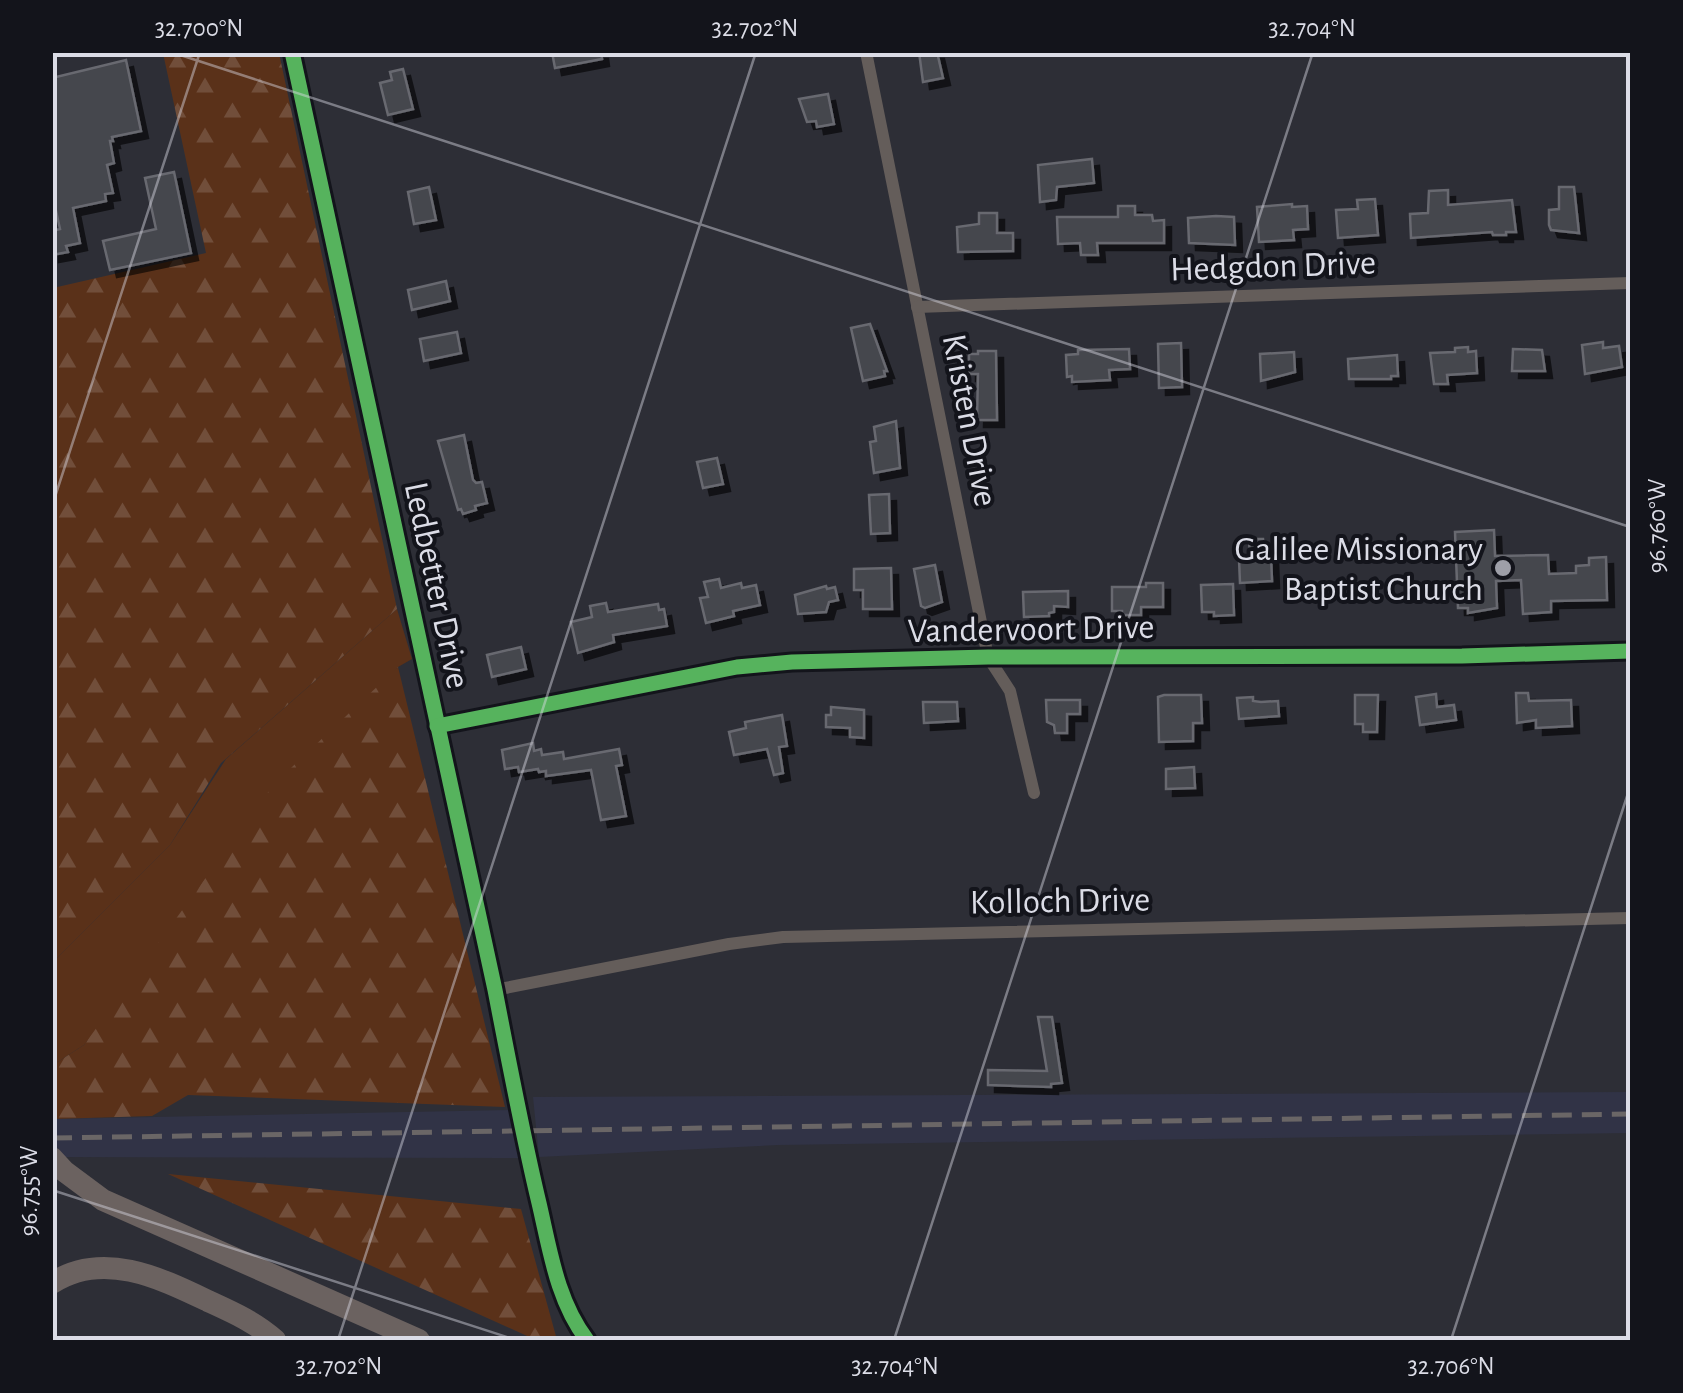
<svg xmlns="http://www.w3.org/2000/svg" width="1683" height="1393" font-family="'Alegreya Sans',sans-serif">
<defs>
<pattern id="forest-firs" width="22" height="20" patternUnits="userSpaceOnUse" patternTransform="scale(2.5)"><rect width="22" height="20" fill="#5a3119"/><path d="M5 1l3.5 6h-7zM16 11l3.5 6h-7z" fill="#714e3a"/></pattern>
<filter id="shadow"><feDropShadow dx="7" dy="7" stdDeviation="0" flood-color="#0009"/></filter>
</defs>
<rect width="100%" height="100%" fill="#2d2e36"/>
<g fill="#313346">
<polygon points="1630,1092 1630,1133 778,1145 539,1157 533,1097"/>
<polygon points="514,1110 527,1158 53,1157 52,1119"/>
</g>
<polygon fill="#5a3119" points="397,609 412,659 398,667 84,1045 53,1065 53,962 170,845 226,759"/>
<g fill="url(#forest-firs)">
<polygon points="163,53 279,53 397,609 221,763 170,845 53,962 53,288 206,253"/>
<polygon points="398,667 505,1107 188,1095 152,1116 53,1119 53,1065 84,1045 274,784"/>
<polygon points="168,1174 521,1209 557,1340 536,1340"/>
</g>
<g fill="#45464d" stroke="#686970" stroke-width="2.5" filter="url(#shadow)">
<polygon points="552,52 601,52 602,59 555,68"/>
<polygon points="919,52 937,52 943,78 923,82"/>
<polygon points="126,60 141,131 112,137 113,141 110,141 114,163 107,165 113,193 105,194 106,201 73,208 80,243 66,246 68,252 52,255 52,231 60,229 55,206 52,206 52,78"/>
<polygon points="403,69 413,109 388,115 380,83 392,80 390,72"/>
<polygon points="828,94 834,124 817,127 816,121 807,122 799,99"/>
<polygon points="1092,159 1094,183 1057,187 1056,200 1040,202 1038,165"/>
<polygon points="174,172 191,253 110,270 103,241 156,229 145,178"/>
<polygon points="429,187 436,220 414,224 408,192"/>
<polygon points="1559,187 1574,187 1579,233 1551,230 1549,225 1549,210 1559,209"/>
<polygon points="1448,190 1448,205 1512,200 1516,232 1506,232 1506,235 1493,235 1492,232 1411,238 1410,214 1428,213 1429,191"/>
<polygon points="1375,199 1378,235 1338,238 1336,210 1358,209 1357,200"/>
<polygon points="1292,204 1292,207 1307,206 1308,229 1293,230 1294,240 1259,242 1257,207"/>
<polygon points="1118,206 1135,206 1135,215 1152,215 1153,221 1164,220 1164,243 1097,243 1098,255 1081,255 1080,243 1058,244 1057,217 1118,217"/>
<polygon points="979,213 997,213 997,233 1013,233 1013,251 958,252 957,227 979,224"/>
<polygon points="1216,216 1234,217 1235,245 1189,243 1188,218"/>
<polygon points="446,281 450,301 412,310 408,290"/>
<polygon points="870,324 887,371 884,371 885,376 863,381 851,328"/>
<polygon points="457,332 461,353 424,361 420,339"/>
<polygon points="1603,342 1603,348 1619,346 1622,367 1585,374 1582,345"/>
<polygon points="1181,343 1182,387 1159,388 1158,344"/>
<polygon points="1468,347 1468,352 1476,351 1477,373 1447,375 1448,384 1434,384 1430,353 1455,352 1455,348"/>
<polygon points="1129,349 1130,369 1109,370 1110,380 1072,382 1072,376 1067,377 1066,355 1078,354 1078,350"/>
<polygon points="1513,349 1542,350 1545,371 1512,371"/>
<polygon points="978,351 996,351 997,420 977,420 978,374 969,374 969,354 978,354"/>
<polygon points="1294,352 1295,372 1261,381 1260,354"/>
<polygon points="1397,355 1398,376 1391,376 1391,379 1349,379 1348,359"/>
<polygon points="896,421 900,468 874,473 870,442 876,441 874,427"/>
<polygon points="464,435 473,480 476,483 482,482 487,503 475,506 476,510 463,514 461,509 458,510 438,441"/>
<polygon points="717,458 723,484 703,488 697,462"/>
<polygon points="889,494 890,533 871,534 869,495"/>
<polygon points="1494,530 1495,556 1548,555 1549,574 1576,573 1576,566 1589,565 1589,558 1606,557 1607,600 1551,601 1551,612 1523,614 1521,580 1496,581 1497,608 1468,613 1468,608 1458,608 1455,532"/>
<polygon points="1249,539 1263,539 1264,555 1271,555 1272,581 1240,583 1239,559 1250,558"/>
<polygon points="935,565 942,602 925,608 921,606 914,569"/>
<polygon points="891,568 892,609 863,609 863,590 854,590 854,569"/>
<polygon points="719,579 721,588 741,583 742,588 756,585 760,605 733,611 734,616 706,623 700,598 708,597 704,582"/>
<polygon points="1146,583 1163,583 1163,607 1141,607 1141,615 1122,615 1122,611 1112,611 1112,587 1146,587"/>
<polygon points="1233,584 1234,615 1214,616 1214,612 1202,612 1201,585"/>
<polygon points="826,586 827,589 835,587 838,600 829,602 826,612 798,614 795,595"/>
<polygon points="1068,591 1068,607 1054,606 1054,612 1049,613 1049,616 1024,617 1023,592"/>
<polygon points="606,603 608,612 658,604 659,610 664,609 667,626 613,635 614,642 578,653 571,622 592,617 590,606"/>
<polygon points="521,647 526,669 492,677 487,655"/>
<polygon points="1516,693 1528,693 1529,701 1571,700 1572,726 1536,728 1536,720 1517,723"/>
<polygon points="1436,694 1437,707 1454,705 1456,720 1420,725 1416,697"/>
<polygon points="1164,695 1201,695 1202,723 1193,723 1193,741 1159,742 1158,697"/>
<polygon points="1355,695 1378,695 1377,732 1363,732 1363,724 1355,724"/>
<polygon points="1253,697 1253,701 1261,702 1278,701 1279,716 1239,719 1237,698"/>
<polygon points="1046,700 1080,700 1080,714 1067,714 1067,733 1055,733 1054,725 1047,722"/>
<polygon points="923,702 957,702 958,721 924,723"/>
<polygon points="831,707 864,710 864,738 850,737 850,728 826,727 826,715 831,715"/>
<polygon points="782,715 787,746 779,747 783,773 774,775 767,749 734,755 729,732 746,728 745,722"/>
<polygon points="533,743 534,751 541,749 542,755 563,752 564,759 619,749 622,765 616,766 626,816 601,820 591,770 546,776 546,771 539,772 538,769 519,772 518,767 505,769 502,750"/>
<polygon points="1194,767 1195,788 1166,789 1166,769"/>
<polygon points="1038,1017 1052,1017 1062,1083 1051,1084 1051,1087 988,1085 988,1070 1047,1071"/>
</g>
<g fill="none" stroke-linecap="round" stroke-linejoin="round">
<g stroke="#645d5a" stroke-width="12">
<path d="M292 52 495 990C509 1062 522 1132 539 1203 550 1250 557 1301 587 1340"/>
<polyline points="866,52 988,657 1010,691 1034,793"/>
<polyline points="917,307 1630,283"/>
<polyline points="437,726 737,667 792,662 988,657 1462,656 1630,651"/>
<polyline points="495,990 729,944 783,937 1630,918"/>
</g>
<g stroke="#6b6260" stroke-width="22">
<polyline points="52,1158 64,1171 103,1200 419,1340"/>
<path d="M52 1283C103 1250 160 1278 208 1301 232 1312 255 1322 275 1340"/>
</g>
<polyline stroke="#6a6666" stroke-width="5" stroke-dasharray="20 10" stroke-linecap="butt" points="52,1138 1630,1114"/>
<g stroke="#13141b" stroke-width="21">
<g id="cycleway">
<path d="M292 52 495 990C509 1062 522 1132 539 1203 550 1250 557 1301 587 1340"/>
<polyline points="437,726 737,667 792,662 988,657 1462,656 1630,651"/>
</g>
</g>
<use href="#cycleway" stroke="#56b35d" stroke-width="15"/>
</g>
<path fill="none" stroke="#dbdce6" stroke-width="2.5" stroke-opacity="0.45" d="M171 52 1630 527M52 506 200 52M52 1190 516 1340M338 1340 756 52M894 1340 1313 52M1451 1340 1630 787"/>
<circle fill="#9e9fa8" stroke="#13141b" stroke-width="4" cx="1503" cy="568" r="10"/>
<g text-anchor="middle" stroke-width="8" stroke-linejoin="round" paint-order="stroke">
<g font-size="35" fill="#dbdce6" stroke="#13141b">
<text transform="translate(1273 265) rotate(-2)" y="12">Hedgdon Drive</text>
<text transform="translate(971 420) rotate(79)" y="12">Kristen Drive</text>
<text transform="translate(438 585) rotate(78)" y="12">Ledbetter Drive</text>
<text transform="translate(1031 628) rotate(-1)" y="12">Vandervoort Drive</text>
<text transform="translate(1060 900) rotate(-1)" y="12">Kolloch Drive</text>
</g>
<g font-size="35" fill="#dbdce6" stroke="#13141b" text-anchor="end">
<text x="1483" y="560">Galilee Missionary<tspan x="1483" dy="40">Baptist Church</tspan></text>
</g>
</g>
<rect width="1683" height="1393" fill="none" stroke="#13141b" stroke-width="110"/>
<rect x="55" y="55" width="1573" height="1283" fill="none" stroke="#dbdce6" stroke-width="4"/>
<g font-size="25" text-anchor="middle" fill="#dbdce6">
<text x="199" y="36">32.700°N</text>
<text x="755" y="36">32.702°N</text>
<text x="1312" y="36">32.704°N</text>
<text transform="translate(1656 526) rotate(-90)" y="9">96.760°W</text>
<text transform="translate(28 1191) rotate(-90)" y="9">96.755°W</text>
<text x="339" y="1374">32.702°N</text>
<text x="895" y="1374">32.704°N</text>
<text x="1451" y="1374">32.706°N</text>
</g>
</svg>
